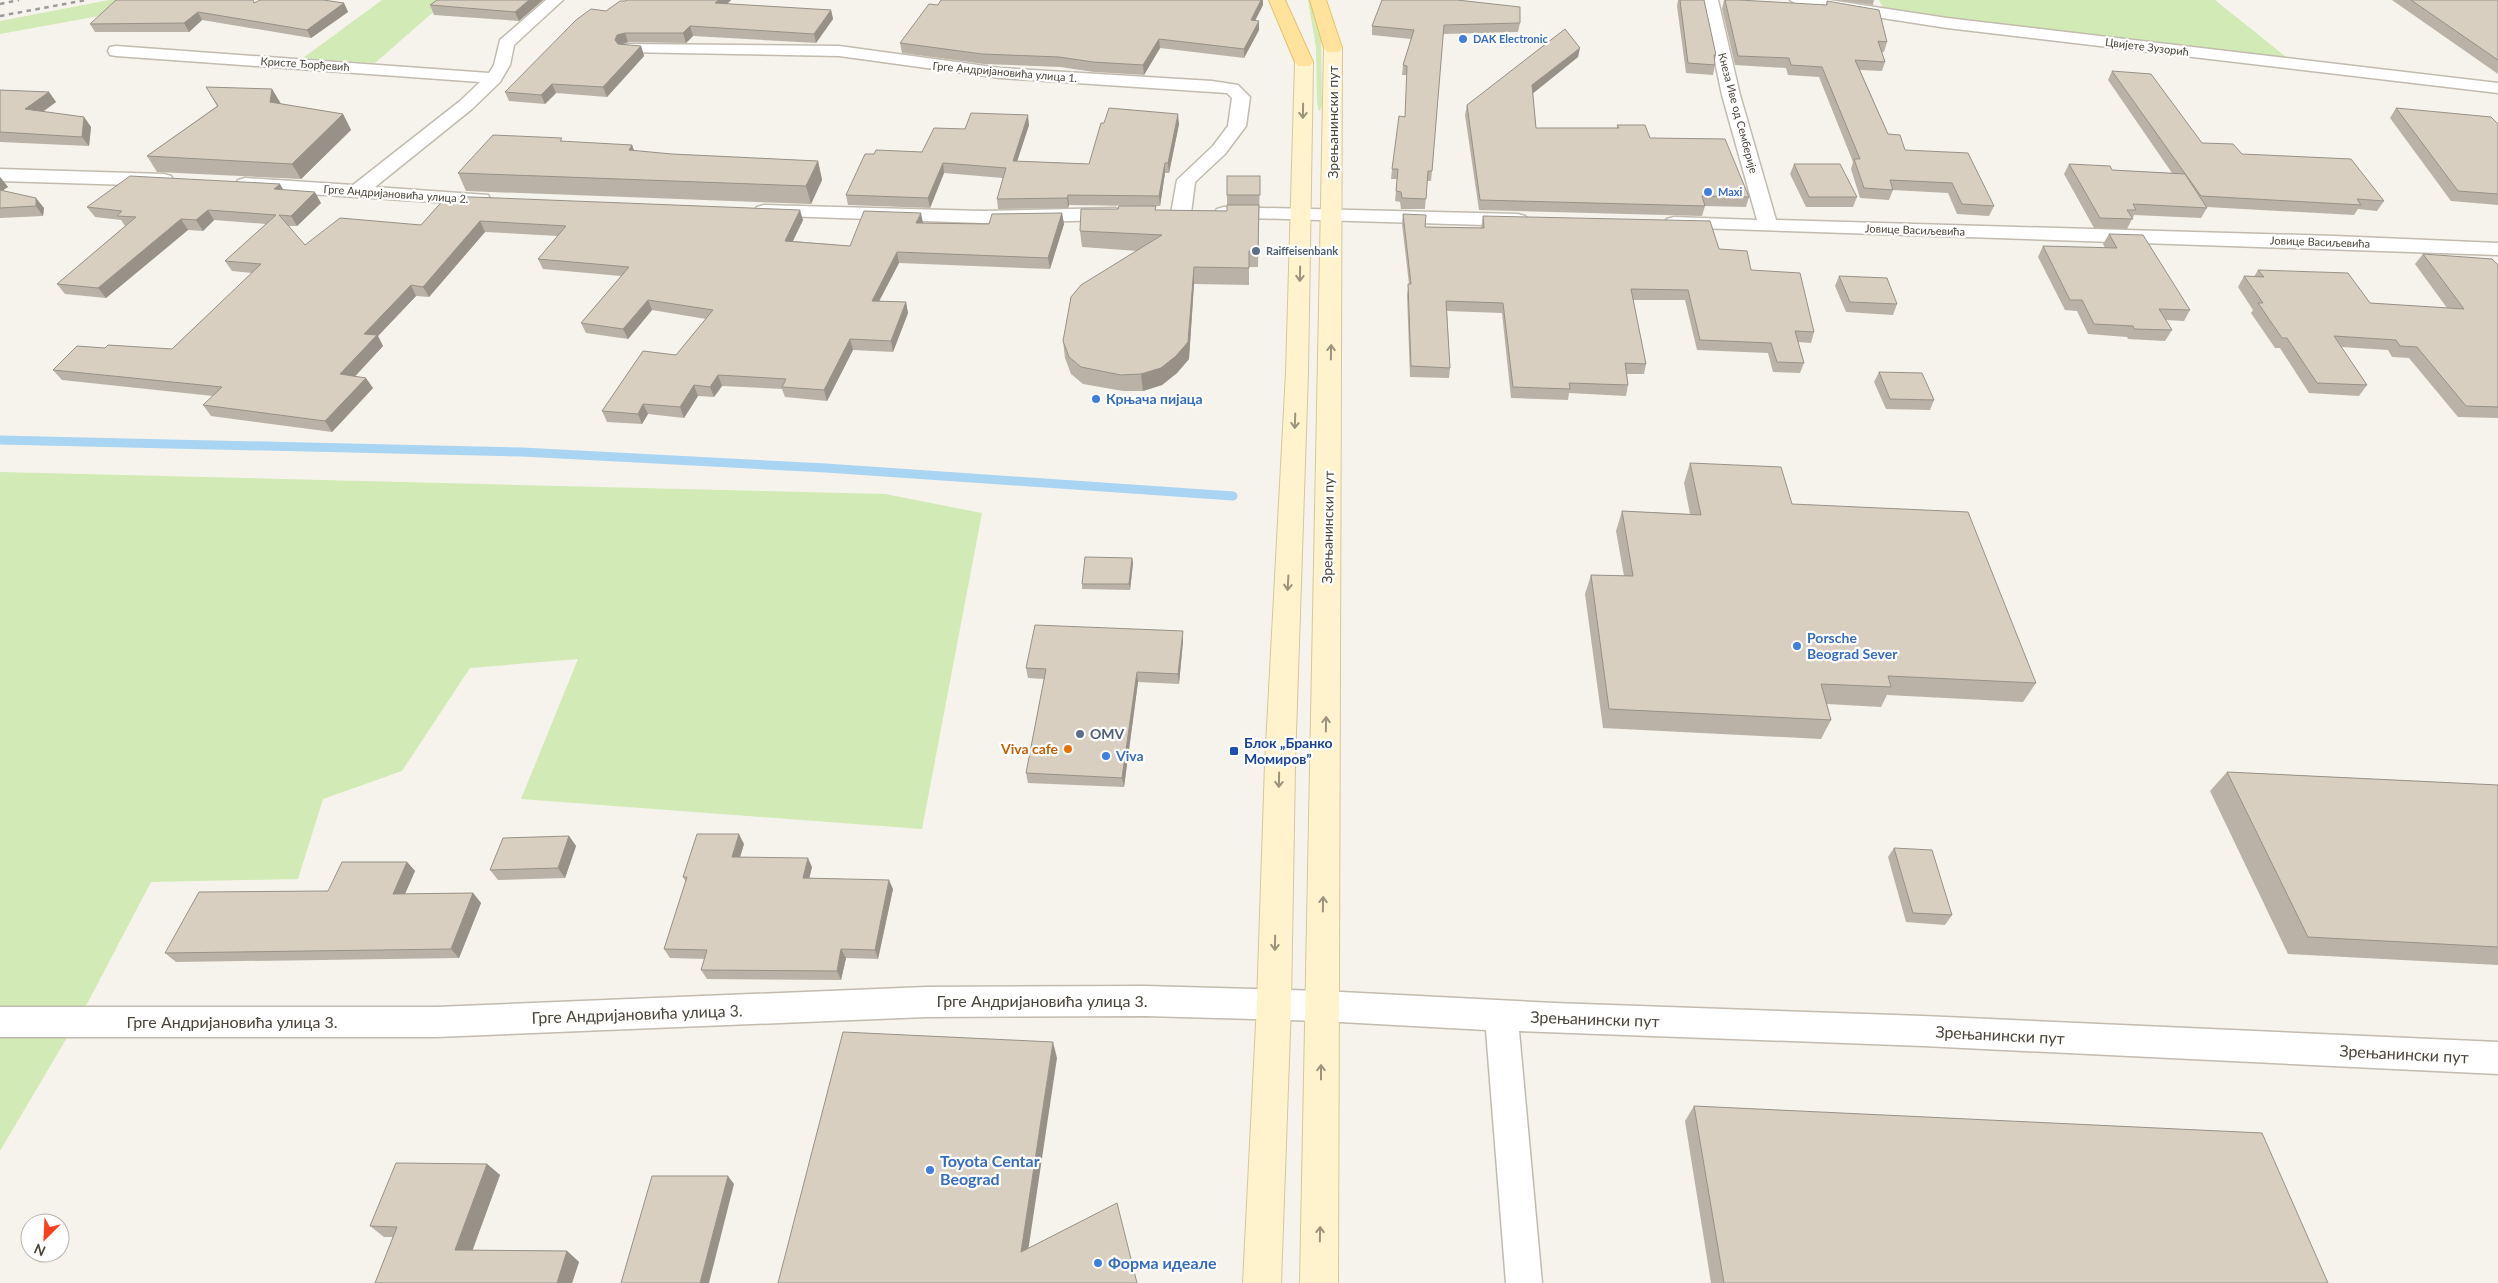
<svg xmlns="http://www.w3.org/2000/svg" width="2498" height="1283" font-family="Lato,sans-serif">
<rect width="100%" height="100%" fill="#f6f3ec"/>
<g fill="#d2eab5">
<polygon points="109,0 187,0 0,34 0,21"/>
<polygon points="382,0 447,0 375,63 303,58"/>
<polygon points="1308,0 1313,0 1321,29 1322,106 1319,112 1317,102 1316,48"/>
<polygon points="1879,0 2215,0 2291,61 1885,11"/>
<polygon points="0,472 885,494 982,513 922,829 521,799 578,659 470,668 402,771 323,799 298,879 151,882 88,1002 0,1151"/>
</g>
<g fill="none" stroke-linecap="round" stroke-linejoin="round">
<polyline stroke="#a9d4f2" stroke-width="9" points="0,440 522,452 826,468 1233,496"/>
<g stroke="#c2bbae" stroke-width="3">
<g id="street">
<polygon points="546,0 563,0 514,45 510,65 500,82 472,109 375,187 488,195 490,199 488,203 481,205 245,190 238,188 236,184 238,180 245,178 353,185 460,101 480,82 116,56 110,55 108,51 110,47 116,46 489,73 494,65 500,40"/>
<polygon points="1702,0 1718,0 1740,95 1776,220 2334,236 2498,243 2498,255 1667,227 1664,223 1667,219 1674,217 1757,220 1722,95"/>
<polygon points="1790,0 1829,0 1947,18 2498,83 2498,93 1947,28 1798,5"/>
<polygon points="628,44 839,46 1000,68 1212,81 1238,85 1250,97 1246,126 1225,154 1195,182 1191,213 1188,217 1174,217 1171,213 1177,180 1213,146 1228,126 1232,98 1227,93 1000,78 839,56 622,52 620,49 622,46"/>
<polygon points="0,169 164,174 171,176 173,180 171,184 164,186 0,181"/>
<polygon points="764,205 982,211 1115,208 1122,210 1125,214 1122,218 1115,220 982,223 757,215 754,211 757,207"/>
<polygon points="1224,207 1518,214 1525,216 1528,220 1525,224 1518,226 1217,217 1214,213 1217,209"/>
<polygon points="1145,986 1322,991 1554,1003 1923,1016 2498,1042 2498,1074 1923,1046 1519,1031 1542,1283 1506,1283 1486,1030 1322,1021 1145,1016 926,1017 436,1037 0,1037 0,1007 436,1007 926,987"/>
</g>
</g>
<g stroke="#d6c79b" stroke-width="2">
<g id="secondary">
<polygon points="1333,43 1339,44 1342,48 1338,1283 1300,1283 1324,48 1327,44"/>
<polygon points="1304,57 1310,58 1313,62 1308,372 1295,764 1291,1004 1281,1283 1243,1283 1257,1004 1265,764 1286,372 1295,62 1298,58"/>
</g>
</g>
<g stroke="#e6c16a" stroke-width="2">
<g id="primary">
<polygon points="1269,0 1285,0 1313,62 1310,66 1298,66 1295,62"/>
<polygon points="1310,0 1326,0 1342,48 1339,52 1327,52 1324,48"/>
</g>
</g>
<use href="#street" fill="#fff" fill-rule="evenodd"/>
<use href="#secondary" fill="#fff3cd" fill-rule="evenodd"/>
<use href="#primary" fill="#ffe39c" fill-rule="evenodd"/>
<g stroke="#9a9a9a" stroke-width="2.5" stroke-dasharray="4.5 4.5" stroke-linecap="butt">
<polyline points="0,4 19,0"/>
<polyline points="0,16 86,0"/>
</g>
</g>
<g fill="#bab2a6">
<polygon points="437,0 543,0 519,21 434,15 430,5"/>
<polygon points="627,0 731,0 727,4 831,10 833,19 816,43 693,36 686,43 628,42 622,45 641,46 644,56 607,97 556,93 545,104 509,101 505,92 606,11"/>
<polygon points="941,0 1263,0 1263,5 1255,20 1259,30 1244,58 1160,48 1144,75 1094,72 1060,67 984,64 902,53 900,43 938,5"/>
<polygon points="1678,0 1704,0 1716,55 1715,60 1715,65 1713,75 1686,73 1677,6"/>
<polygon points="1724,0 1826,5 1827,1 1887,42 1884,52 1882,52 1885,62 1882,71 1860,70 1888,134 1905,150 1994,206 1989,216 1957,214 1948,193 1893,190 1889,200 1860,198 1851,169 1853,162 1819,77 1788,75 1786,68 1735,65 1722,9"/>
<polygon points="1836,0 1874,0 1873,5"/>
<polygon points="2392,0 2498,0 2498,74"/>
<polygon points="257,2 344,3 348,12 311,38 202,20 189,32 95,32 90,24"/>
<polygon points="1520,23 1518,32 1443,34 1432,171 1431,181 1427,181 1425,209 1401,209 1400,202 1395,201 1397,179 1391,179 1392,169 1405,117 1407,75 1402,75 1403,65 1411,39 1372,35 1372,26"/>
<polygon points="1578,57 1533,93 1536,128 1617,128 1617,125 1650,138 1749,197 1746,207 1705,206 1702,216 1479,210 1465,115 1467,105"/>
<polygon points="2112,71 2202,143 2242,154 2384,201 2377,211 2358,209 2354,215 2207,207 2207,208 2201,218 2134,215 2127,229 2094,228 2064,174 2069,164 2112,170 2172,173 2108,80"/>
<polygon points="206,87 272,89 281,104 343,114 351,130 301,179 157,172 147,156 217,106"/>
<polygon points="0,90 49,92 56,102 43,112 84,117 91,127 89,146 0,142"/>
<polygon points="2396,108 2498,124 2498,205 2451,201 2390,118"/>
<polygon points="1179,124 1169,173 1165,173 1160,206 1156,206 1156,210 1227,211 1227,176 1260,176 1258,267 1249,267 1249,285 1194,284 1189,359 1177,373 1162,385 1143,391 1123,391 1083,384 1071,374 1065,358 1063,341 1138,251 1082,247 1080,231 1118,209 1141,206 1069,205 1068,208 998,209 997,199 1003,178 944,173 930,208 848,205 846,195 874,154 922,152 965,129 1029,125 1017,161 1089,164"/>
<polygon points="564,142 632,145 634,151 672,154 818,161 822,180 811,204 466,191 458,173"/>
<polygon points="1794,164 1857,197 1853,207 1806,207 1790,174"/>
<polygon points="0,177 8,187 3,190 44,208 43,216 0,218"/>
<polygon points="283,190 321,203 297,226 288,226 305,245 421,225 447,196 803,220 793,241 850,246 923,223 989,224 1062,213 1064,224 1050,269 899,263 879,301 906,302 908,313 893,352 853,350 827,401 785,397 782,389 722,386 714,397 698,396 684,418 648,414 642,424 607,422 602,411 676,355 706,319 652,310 628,339 586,333 581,323 621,276 543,269 538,259 558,236 485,232 429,297 416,296 378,336 383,346 355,376 373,388 332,432 211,416 203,405 213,396 62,380 53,370 105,348 172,349 252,273 232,271 225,261 266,224 214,220 203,231 188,230 106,298 65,294 57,284 125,226 121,220 95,217 87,207"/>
<polygon points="1403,214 1425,227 1481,228 1483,216 1719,249 1751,270 1814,332 1811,343 1798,342 1804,363 1800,373 1773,372 1768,353 1697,350 1685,300 1633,300 1646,364 1644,374 1627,374 1628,385 1626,396 1569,393 1568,400 1511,398 1502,313 1447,311 1450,368 1449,378 1410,377 1407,295 1409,284 1402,224"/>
<polygon points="2109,234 2190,310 2184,321 2165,320 2172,330 2165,341 2128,339 2127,337 2088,334 2077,311 2065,310 2038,257 2043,246 2105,248 2103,244"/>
<polygon points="2423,254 2498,265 2498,418 2458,417 2409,358 2392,357 2388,350 2341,347 2367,385 2359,396 2309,393 2280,348 2275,348 2251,313 2253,310 2238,287 2244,276 2254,277 2258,270 2370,303 2447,308 2415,264"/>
<polygon points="1839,276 1897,304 1893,315 1846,312 1835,286"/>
<polygon points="1879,372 1934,400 1930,410 1886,409 1874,382"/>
<polygon points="1690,463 1792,504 2036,683 2023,702 1887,695 1881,707 1827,704 1831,720 1821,739 1603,728 1585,594 1591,575 1624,576 1616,531 1622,511 1690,514 1684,483"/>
<polygon points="1132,558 1133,563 1130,590 1082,589 1082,584"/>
<polygon points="1183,641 1179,684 1138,682 1124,787 1028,783 1026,773 1044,679 1028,678 1026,668"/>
<polygon points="2227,772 2498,785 2498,965 2288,954 2210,791"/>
<polygon points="569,836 576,846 565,878 498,880 490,870"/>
<polygon points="744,844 740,857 812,867 809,878 893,889 878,959 846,958 841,980 707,979 701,970 705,959 670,958 664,949 686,882 683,877"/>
<polygon points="1894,848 1952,915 1945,925 1906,922 1888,857"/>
<polygon points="407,862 415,871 405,894 473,893 481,903 459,958 176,962 165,953 328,891"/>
<polygon points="1694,1106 2328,1283 1711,1283 1685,1121"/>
<polygon points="487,1164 500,1175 472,1250 567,1251 579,1262 572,1283 375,1283 393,1237 384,1237 370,1226"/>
</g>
<g fill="#979187">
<polygon points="529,0 543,0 519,21 515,12"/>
<polygon points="719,0 731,0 718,13 715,3"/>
<polygon points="1261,0 1263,0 1263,5 1251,29 1251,20"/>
<polygon points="344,3 348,12 311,38 307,30"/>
<polygon points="831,10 833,19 816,43 814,34"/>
<polygon points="198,12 202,20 189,32 184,23"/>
<polygon points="1259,21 1259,30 1244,58 1244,49"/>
<polygon points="690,26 693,36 686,43 683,33"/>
<polygon points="625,33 628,42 620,45 618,50 615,40 617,35"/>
<polygon points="1159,39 1160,48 1144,75 1143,65"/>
<polygon points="641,46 644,56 607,97 603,87"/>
<polygon points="1580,48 1578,57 1531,95 1532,85"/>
<polygon points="552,84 556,93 545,104 541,95"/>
<polygon points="272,89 281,104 270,102"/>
<polygon points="49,92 56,102 32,119 25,109"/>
<polygon points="343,114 351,130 301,179 292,164"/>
<polygon points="1178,114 1179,124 1169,173 1168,163"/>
<polygon points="1028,115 1029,125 1014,171 1013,161"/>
<polygon points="84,117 91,127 89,146 82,137"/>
<polygon points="632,145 639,164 629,150"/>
<polygon points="818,161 822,180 811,204 806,186"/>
<polygon points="943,163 944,173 930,208 928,198"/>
<polygon points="1165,163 1165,173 1160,206 1159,196"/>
<polygon points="0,177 8,187 0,192"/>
<polygon points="280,184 286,194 274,189"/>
<polygon points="315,192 321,203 297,226 291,216"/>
<polygon points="1068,195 1069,205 1068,208 1067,198"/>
<polygon points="36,198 44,208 43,216 36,206"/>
<polygon points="208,210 214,220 203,231 196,220"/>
<polygon points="800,210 803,220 788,251 785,241"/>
<polygon points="921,213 923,223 916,223"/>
<polygon points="1062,213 1064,224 1050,269 1048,258"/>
<polygon points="181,219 188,230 106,298 98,288"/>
<polygon points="480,221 485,232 429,297 423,287"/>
<polygon points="897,252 899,263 874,311 872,301"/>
<polygon points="1194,267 1194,284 1189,359 1177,373 1162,385 1143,391 1141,374"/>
<polygon points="411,285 416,296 378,336 383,346 347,385 340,374 364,334"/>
<polygon points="648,300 652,310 628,339 623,329"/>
<polygon points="906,302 908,313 893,352 891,341"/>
<polygon points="850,339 853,350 827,401 824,390"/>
<polygon points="718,375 722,386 714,397 710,387"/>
<polygon points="366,378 373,388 332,432 325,421"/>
<polygon points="694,385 698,396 684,418 680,407"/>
<polygon points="643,404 648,414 642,424 638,414"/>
<polygon points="1132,558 1133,563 1130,590 1129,584"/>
<polygon points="1183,631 1183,641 1179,684 1178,674"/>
<polygon points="1137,672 1138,682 1124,787 1122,778"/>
<polygon points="739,834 744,844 737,867 732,857"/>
<polygon points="569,836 576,846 565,878 558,868"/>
<polygon points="808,858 812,867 807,888 803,878"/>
<polygon points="407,862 415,871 401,903 393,894"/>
<polygon points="889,880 893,889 878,959 875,950"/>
<polygon points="473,893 481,903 459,958 451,949"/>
<polygon points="841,949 846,958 841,980 837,971"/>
<polygon points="1053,1042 1057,1058 1026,1265 1021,1252"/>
<polygon points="487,1164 500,1175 469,1260 455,1250"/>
<polygon points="728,1176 734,1184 709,1283 700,1283"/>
<polygon points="567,1251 579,1262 572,1283 557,1283"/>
</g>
<g fill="#d8cfc1" stroke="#979187">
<polygon points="116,0 253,0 254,3 260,0 323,0 344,3 307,30 198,12 184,23 90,24"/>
<polygon points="437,0 529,0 515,12 430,5"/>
<polygon points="627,0 719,0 715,3 831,10 814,34 690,26 683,33 625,33 617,35 615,40 618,44 641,46 603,87 552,84 541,95 505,92 576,20 591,9 606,11 620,1 625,1"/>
<polygon points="941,0 1261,0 1251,20 1259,21 1244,49 1159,39 1143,65 1093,62 1059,57 982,54 900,43 929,4 938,5"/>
<polygon points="1382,0 1457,0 1520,7 1520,23 1444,25 1432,171 1428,171 1426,199 1402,198 1401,192 1396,191 1398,169 1392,169 1399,116 1405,117 1407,66 1403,65 1414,30 1372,26"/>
<polygon points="1680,0 1704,0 1716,55 1714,55 1715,65 1688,63"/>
<polygon points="1725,0 1739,0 1827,5 1827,1 1879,10 1887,42 1878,41 1885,62 1855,60 1888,134 1900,135 1905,150 1968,153 1994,206 1962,204 1952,183 1890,180 1893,190 1864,188 1854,159 1860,159 1822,67 1791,65 1789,58 1738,56"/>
<polygon points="2411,0 2498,0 2498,60"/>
<polygon points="1565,29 1580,48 1532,85 1536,128 1619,128 1617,125 1645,125 1650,138 1725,139 1749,197 1702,196 1705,206 1480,200 1467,105"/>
<polygon points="2112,71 2151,74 2202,143 2233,144 2242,154 2351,159 2384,201 2357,199 2361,205 2201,196"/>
<polygon points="206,87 272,89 270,102 343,114 292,164 147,156 218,106"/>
<polygon points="0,90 49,92 25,109 84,117 82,137 0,132"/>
<polygon points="1109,108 1178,114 1168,163 1165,163 1159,196 1068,195 1067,198 997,199 1006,168 943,163 928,198 846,195 865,154 874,154 876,150 922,152 934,128 965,129 971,113 1028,115 1013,161 1089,164 1101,123 1104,123"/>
<polygon points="2396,108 2491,117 2498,124 2498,194 2458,191"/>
<polygon points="493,135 562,138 560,141 632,145 629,150 672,154 818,161 806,186 458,173"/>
<polygon points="1794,164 1840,164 1857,197 1809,197"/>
<polygon points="2069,164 2110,166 2112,170 2185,174 2207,208 2133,204 2136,210 2127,210 2133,219 2100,218"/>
<polygon points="130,176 280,184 274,189 315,192 291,216 279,215 305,245 340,218 421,225 447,196 800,210 785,241 850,246 864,211 921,213 916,223 989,224 992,214 1062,213 1048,258 897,252 872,301 906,302 891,341 850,339 824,390 782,387 786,379 718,375 710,387 694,385 680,407 643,404 638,414 602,411 643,351 676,355 713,310 648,300 623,329 581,323 629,267 538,259 566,226 480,221 423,287 411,285 364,334 377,335 340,374 366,378 325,421 203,405 222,387 53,370 77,346 105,348 108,345 172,349 261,264 225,261 276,215 208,210 196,220 181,219 98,288 57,284 136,217 117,216 122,211 87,207"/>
<rect x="1227" y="176" width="33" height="19"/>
<polygon points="0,190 36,198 36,206 0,208"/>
<polygon points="1227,205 1259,205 1258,251 1249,251 1249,268 1194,267 1188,342 1176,356 1161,368 1141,374 1121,375 1081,367 1069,357 1063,341 1071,297 1081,285 1162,235 1080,231 1081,209 1118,209 1119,206 1156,206 1155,210 1227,211"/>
<polygon points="1403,214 1426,215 1425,227 1484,228 1483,216 1710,221 1719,249 1747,251 1751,270 1800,273 1814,332 1795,331 1804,363 1777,362 1771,343 1700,340 1688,290 1631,289 1646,364 1625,363 1628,385 1569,383 1570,389 1513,387 1503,303 1446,301 1450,368 1411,366 1408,284 1411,284"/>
<polygon points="2109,234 2143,235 2190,310 2159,309 2172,330 2134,329 2133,326 2094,324 2082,300 2070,300 2043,246 2117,248"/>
<polygon points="2423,254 2492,259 2498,265 2498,407 2466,406 2417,347 2400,346 2396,340 2334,336 2367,385 2317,383 2287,338 2282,338 2258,303 2263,303 2244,276 2264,277 2258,270 2348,273 2370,303 2464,309"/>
<polygon points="1839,276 1887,278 1897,304 1850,302"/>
<polygon points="1879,372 1922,373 1934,400 1890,399"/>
<polygon points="1690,463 1781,467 1792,504 1968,512 2036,683 1888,676 1891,687 1821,684 1831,720 1609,709 1591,575 1633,576 1622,511 1701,515"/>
<polygon points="1085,557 1132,558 1129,584 1082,584"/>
<polygon points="1035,625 1183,631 1178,674 1137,672 1122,778 1026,773 1046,669 1026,668"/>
<polygon points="2227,772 2498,785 2498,947 2308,937"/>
<polygon points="697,834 739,834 732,857 808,858 803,878 889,880 875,950 841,949 837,971 701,970 707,950 664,949 687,877 683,877"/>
<polygon points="569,836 558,868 490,870 503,838"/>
<polygon points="1894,848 1932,850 1952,915 1913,913"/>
<polygon points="342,862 407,862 393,894 473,893 451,949 165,953 199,892 328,891"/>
<polygon points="843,1032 1053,1042 1021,1252 1117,1203 1137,1283 778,1283"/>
<polygon points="1694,1106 2262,1133 2328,1283 1724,1283"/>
<polygon points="396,1163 487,1164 455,1250 567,1251 557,1283 375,1283 397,1227 370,1226"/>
<polygon points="652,1176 728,1176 700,1283 621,1283"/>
</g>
<defs><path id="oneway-shaft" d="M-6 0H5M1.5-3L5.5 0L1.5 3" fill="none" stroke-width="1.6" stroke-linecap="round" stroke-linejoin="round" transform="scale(1.25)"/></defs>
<g stroke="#9c937c">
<use href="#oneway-shaft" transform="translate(1303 111) rotate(91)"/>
<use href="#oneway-shaft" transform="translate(1300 274) rotate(91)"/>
<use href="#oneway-shaft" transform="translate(1331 352) rotate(-89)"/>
<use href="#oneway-shaft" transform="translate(1295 421) rotate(92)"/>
<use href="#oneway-shaft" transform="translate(1288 583) rotate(93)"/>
<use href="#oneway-shaft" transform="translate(1326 724) rotate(-89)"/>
<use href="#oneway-shaft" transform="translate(1279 780) rotate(91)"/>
<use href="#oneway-shaft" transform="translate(1323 904) rotate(-89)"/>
<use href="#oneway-shaft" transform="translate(1275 943) rotate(91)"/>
<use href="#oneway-shaft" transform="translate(1321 1072) rotate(-90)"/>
<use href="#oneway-shaft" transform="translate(1320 1234) rotate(-89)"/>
</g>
<g fill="#3f7fe0" stroke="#fff" stroke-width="2">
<circle cx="1463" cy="39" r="5"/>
<circle cx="1708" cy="192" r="5"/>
<circle cx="1096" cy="399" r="5"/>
<circle cx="1797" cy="646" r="5"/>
<circle cx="1106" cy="756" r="5"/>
<circle cx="930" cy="1170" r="5"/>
<circle cx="1098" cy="1263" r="5"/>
</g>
<g fill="#5c6f8a" stroke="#fff" stroke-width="2">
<circle cx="1256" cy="251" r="5"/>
<circle cx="1080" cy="734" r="5"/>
</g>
<circle fill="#e8710a" stroke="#fff" stroke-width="2" cx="1068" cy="749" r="5"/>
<rect fill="#1a4fb4" stroke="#fff" stroke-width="2" x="1229" y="746" width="10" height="10" rx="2.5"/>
<g text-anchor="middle" stroke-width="4.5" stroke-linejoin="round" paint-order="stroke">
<g font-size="11" font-weight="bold" fill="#366cbe" stroke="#fff" text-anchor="start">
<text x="1473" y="43">DAK Electronic</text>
<text x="1718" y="196">Maxi</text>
</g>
<g font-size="11" fill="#4b4439" stroke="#fff">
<text transform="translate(2147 47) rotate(7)" y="4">Цвијете Зузорић</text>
<text transform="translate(305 64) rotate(4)" y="4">Кристе Ђорђевић</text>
<text transform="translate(1005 72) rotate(5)" y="4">Грге Андријановића улица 1.</text>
<text transform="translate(1738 113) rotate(75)" y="4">Кнеза Иве од Семберије</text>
<text transform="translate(396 194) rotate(4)" y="4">Грге Андријановића улица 2.</text>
<text transform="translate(1915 230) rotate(2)" y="4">Јовице Васиљевића</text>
<text transform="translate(2320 242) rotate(2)" y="4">Јовице Васиљевића</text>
</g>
<g font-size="11" font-weight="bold" fill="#4e5e75" stroke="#fff" text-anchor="start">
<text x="1266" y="255">Raiffeisenbank</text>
</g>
<g font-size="14" fill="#4b4439" stroke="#fff">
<text transform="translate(1333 122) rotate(-90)" y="5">Зрењанински пут</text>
<text transform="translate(1328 527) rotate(-89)" y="5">Зрењанински пут</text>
</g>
<g font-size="14" font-weight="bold" fill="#366cbe" stroke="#fff" text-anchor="start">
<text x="1106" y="404">Крњача пијаца</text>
<text x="1807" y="643">Porsche<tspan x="1807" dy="16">Beograd Sever</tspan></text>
<text x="1116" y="761">Viva</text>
</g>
<g font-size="14" font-weight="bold" fill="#4e5e75" stroke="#fff" text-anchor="start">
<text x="1090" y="739">OMV</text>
</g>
<g font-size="14" font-weight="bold" fill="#164399" stroke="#fff" text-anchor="start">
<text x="1244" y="748">Блок „Бранко<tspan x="1244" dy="16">Момиров”</tspan></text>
</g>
<g font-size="14" font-weight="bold" fill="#c56008" stroke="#fff" text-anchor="end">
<text x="1058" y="754">Viva cafe</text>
</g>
<g font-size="16" fill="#4b4439" stroke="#fff">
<text x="1042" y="1007">Грге Андријановића улица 3.</text>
<text transform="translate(637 1014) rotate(-2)" y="6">Грге Андријановића улица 3.</text>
<text transform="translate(1595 1019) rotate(2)" y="6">Зрењанински пут</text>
<text x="232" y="1028">Грге Андријановића улица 3.</text>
<text transform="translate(2000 1035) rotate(3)" y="6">Зрењанински пут</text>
<text transform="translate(2404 1054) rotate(3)" y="6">Зрењанински пут</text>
</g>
<g font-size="16" font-weight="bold" fill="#366cbe" stroke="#fff" text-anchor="start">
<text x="940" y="1167">Toyota Centar<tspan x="940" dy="18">Beograd</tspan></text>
<text x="1108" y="1269">Форма идеале</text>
</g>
</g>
<g transform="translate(45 1238) rotate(204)"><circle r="24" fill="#ffffff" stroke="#b7b4b0"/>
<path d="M0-4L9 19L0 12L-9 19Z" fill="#fc3f1d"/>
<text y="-8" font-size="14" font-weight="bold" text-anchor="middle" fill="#4b4439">N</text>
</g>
</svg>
